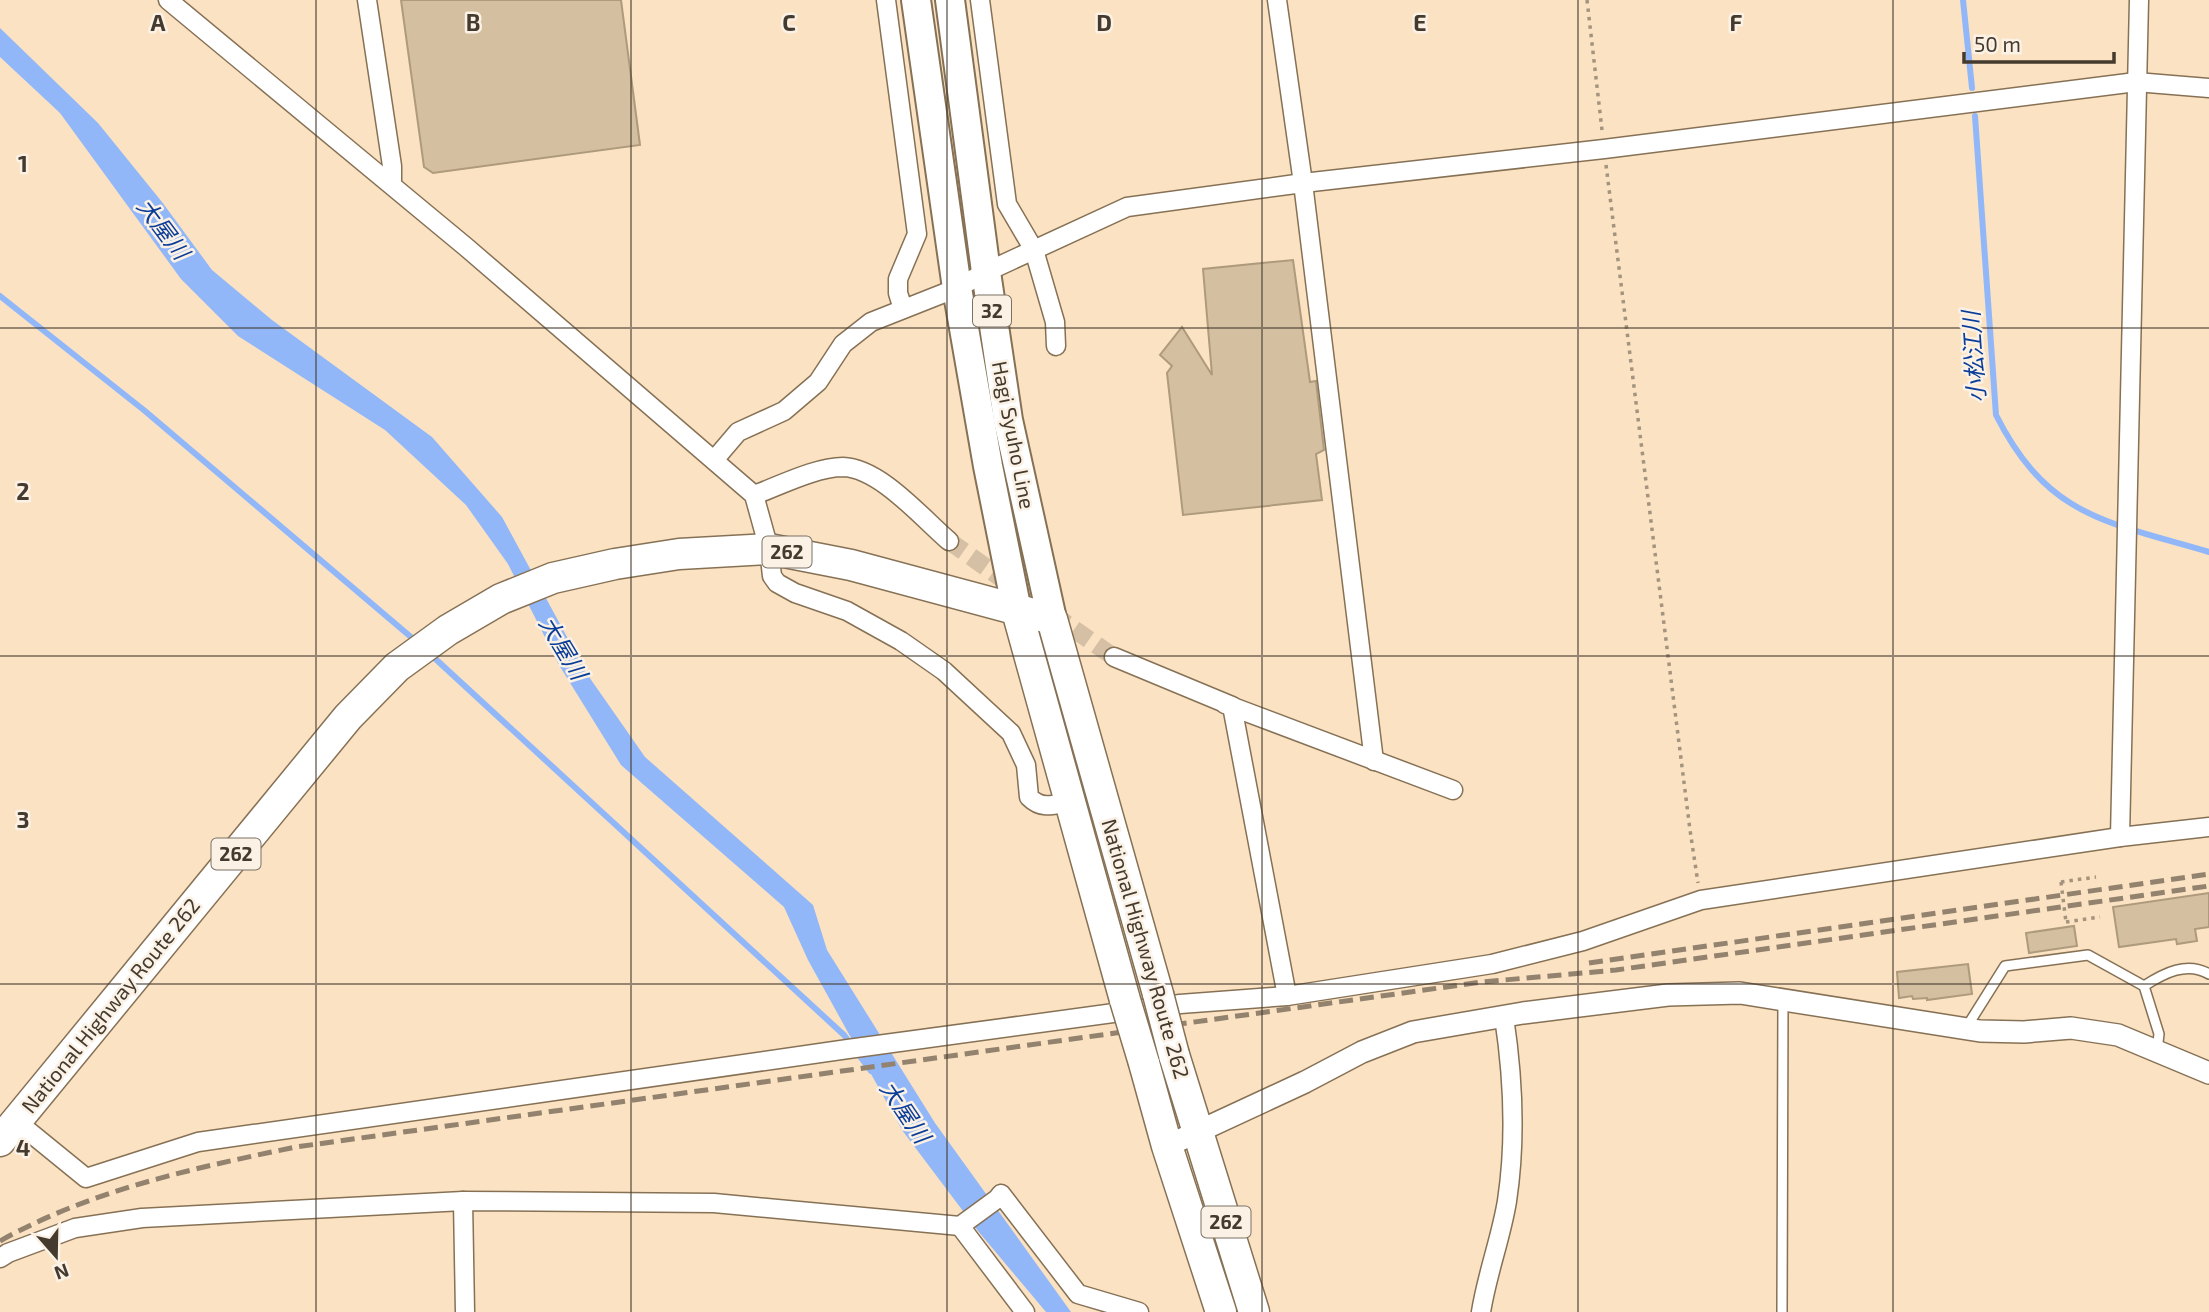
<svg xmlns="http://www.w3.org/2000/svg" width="2209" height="1312" font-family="'Exo 2','Noto Sans JP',sans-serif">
<rect width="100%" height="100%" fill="#fae2c3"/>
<polygon fill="#91b7f9" points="0,28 98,123 162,202 212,270 272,320 432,437 502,517 587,674 645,757 813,905 827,950 935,1123 1071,1312 1046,1312 978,1231 902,1130 808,960 784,907 621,765 559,665 508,564 466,505 385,430 238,336 181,279 60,113 0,57"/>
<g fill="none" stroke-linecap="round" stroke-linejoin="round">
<g stroke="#91b7f9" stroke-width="6">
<polyline points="1963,0 1972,88"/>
<path d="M1975 116 1996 415C2048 518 2108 522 2209 552"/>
<polyline points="0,296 145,411 418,643"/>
<polyline points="429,653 844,1035 871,1071"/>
</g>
</g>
<g fill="#d4bfa0" stroke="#ae9a7c" stroke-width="2">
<polygon points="401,0 621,0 640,145 433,173 424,167"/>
<polygon points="1293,260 1310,382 1316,381 1324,450 1316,454 1322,500 1183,515 1167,373 1172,366 1160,355 1182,327 1212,375 1203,269"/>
<polygon points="2209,893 2209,927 2195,929 2197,941 2177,944 2176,939 2119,947 2113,907"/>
<polygon points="2074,926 2077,946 2029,953 2026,933"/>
<polygon points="1968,964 1972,994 1927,1000 1927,998 1913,999 1912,996 1899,998 1897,972"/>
</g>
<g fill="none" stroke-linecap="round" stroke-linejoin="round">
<g stroke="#d6c0a5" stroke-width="18" stroke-dasharray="18 9" stroke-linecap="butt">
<polyline points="949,541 1015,588"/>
<polyline points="1052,614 1114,657"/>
</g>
<g stroke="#867155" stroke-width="12">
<g id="service">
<path d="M2144 986C2164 973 2187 961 2209 974"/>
<polyline points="1966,1028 2005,966 2088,955 2144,986 2159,1034 2157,1050"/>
<polyline points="1782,1312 1783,999"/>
</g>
</g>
<g stroke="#867155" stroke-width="21">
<g id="minor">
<path d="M168 0 466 247 754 495 769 549 772 576 777 583 795 593 847 611 901 641 944 671 1011 733 1026 765 1029 797C1042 810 1053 805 1070 801"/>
<polyline points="367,0 392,166 392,184"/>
<polyline points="886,0 917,234 898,279 898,293 903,309"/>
<polyline points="980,0 1007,204 1034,250 1055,322 1056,346"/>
<polyline points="1277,0 1303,183 1374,761"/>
<polyline points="715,459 738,432 784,411 818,382 843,344 871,322 957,288 986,272 1127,207 1303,183 1604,149 2136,82 2209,88"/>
<path d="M754 495C779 486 816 467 843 467 880 468 922 518 949 541"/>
<polyline points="1114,657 1232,706 1287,996"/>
<polyline points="1225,704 1453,790"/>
<polyline points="2120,837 2139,0"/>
<polyline points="16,1121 86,1178 198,1142 848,1049 1180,1004 1287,996 1492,964 1583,941 1701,900 2120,837 2209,827"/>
<polyline points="463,1201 465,1312"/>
<polyline points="960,1226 1025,1312"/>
<polyline points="0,1258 8,1253 75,1228 142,1218 463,1201 714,1203 960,1226 997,1199 1001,1194 1078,1294 1139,1312"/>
<path d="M1481 1312C1487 1274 1501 1238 1507 1201 1516 1141 1513 1076 1504 1017"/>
</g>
</g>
<g stroke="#867155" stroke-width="24">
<polyline id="tertiary" points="1167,1146 1305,1082 1362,1052 1413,1032 1523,1013 1668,995 1740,993 1980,1031 2024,1032 2071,1028 2118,1035 2209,1073"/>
</g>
<g stroke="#867155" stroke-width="32">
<g id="primary">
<polyline points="916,0 957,288 988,466 1017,611"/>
<polyline points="950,0 986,272 1008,420 1052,619"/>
</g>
</g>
<g stroke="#867155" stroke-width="33">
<g id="trunk">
<polyline points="1017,611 1125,1000"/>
<polyline points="1174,1055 1254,1312"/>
<polyline points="1144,1063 1167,1146 1221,1312"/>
<polyline points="0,1141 348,717 397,667 448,630 501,599 553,578 615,564 679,554 769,549 851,565 1052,619 1158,994"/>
</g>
</g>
<g stroke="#a4937d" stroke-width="3.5" stroke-dasharray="3.5 5" stroke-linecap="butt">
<polyline points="1587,0 1602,130"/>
<polyline points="1606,165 1690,830 1698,883"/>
<polyline points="2061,882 2096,877"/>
<polyline points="2066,922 2100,917"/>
</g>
<use href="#service" stroke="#fff" stroke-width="9"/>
<use href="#minor" stroke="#fff" stroke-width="18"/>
<use href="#tertiary" stroke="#fff" stroke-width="21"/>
<use href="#primary" stroke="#fff" stroke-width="28"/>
<use href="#trunk" stroke="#fff" stroke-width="30"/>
<g stroke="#92826e" stroke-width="5" stroke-dasharray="14 7" stroke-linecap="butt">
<polyline points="1589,963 2209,874"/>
<path d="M0 1241C91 1190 194 1168 296 1147L1482 982 1616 970 2209 886"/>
</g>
<g stroke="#867155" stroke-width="33" stroke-linecap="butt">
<g id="trunk-bridge">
<polyline points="1158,994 1174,1055"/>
<polyline points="1125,1000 1144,1063"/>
</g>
</g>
<polyline stroke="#a4937d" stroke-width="3.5" stroke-dasharray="3.5 5" stroke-linecap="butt" points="2061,882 2066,922"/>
<use href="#trunk-bridge" stroke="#fff" stroke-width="30"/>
</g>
<path fill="none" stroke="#443a2e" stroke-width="2" stroke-opacity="0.55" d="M316 0V1312M631 0V1312M947 0V1312M1262 0V1312M1578 0V1312M1893 0V1312M0 328H2209M0 656H2209M0 984H2209"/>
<g text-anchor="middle" stroke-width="5" stroke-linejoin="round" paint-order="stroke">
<g fill="#fbf1e5" stroke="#7b7165" stroke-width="2">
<rect x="973" y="295.5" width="38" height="31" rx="5"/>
<rect x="762.5" y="536.5" width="49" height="31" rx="5"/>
<rect x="211.5" y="838.5" width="49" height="31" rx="5"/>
<rect x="1201.5" y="1206.5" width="49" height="31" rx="5"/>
</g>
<g font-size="19" font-weight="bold" fill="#443a2e">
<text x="992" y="318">32</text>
<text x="787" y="559">262</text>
<text x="236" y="861">262</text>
<text x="1226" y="1229">262</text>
</g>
<g font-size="21" fill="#443a2e" stroke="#fbf1e5">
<text transform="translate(1013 435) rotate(79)" y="7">Hagi Syuho Line</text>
<text transform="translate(1145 949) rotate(74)" y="7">National Highway Route 262</text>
<text transform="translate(111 1006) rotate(-51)" y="7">National Highway Route 262</text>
</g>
<g font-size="23" font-style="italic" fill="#0a3d99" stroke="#fbf1e5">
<text transform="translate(163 229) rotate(53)" y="8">大屋川</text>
<text transform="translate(1974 357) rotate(-94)" y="8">小松江川</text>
<text transform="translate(563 648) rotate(59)" y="8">大屋川</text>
<text transform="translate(905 1112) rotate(56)" y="8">大屋川</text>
</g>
</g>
<g font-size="23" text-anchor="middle" font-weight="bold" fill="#443a2e" stroke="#fbf1e5" stroke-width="5" stroke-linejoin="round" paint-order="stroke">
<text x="158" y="31">A</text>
<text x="473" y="31">B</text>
<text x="789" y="31">C</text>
<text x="1104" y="31">D</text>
<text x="1420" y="31">E</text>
<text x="1736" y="31">F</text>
<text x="23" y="172">1</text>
<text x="23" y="500">2</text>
<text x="23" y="828">3</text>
<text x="23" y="1156">4</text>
</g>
<g transform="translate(56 1256) rotate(160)" stroke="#fbf1e5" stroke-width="5" paint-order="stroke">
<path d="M0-5L12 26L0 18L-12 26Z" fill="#443a2e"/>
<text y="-10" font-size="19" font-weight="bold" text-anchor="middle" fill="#443a2e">N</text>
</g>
<path d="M1964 52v10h150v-10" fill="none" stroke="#443a2e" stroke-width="3.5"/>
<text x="1974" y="52" font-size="21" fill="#443a2e" stroke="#fbf1e5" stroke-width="5" paint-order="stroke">50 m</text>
</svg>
